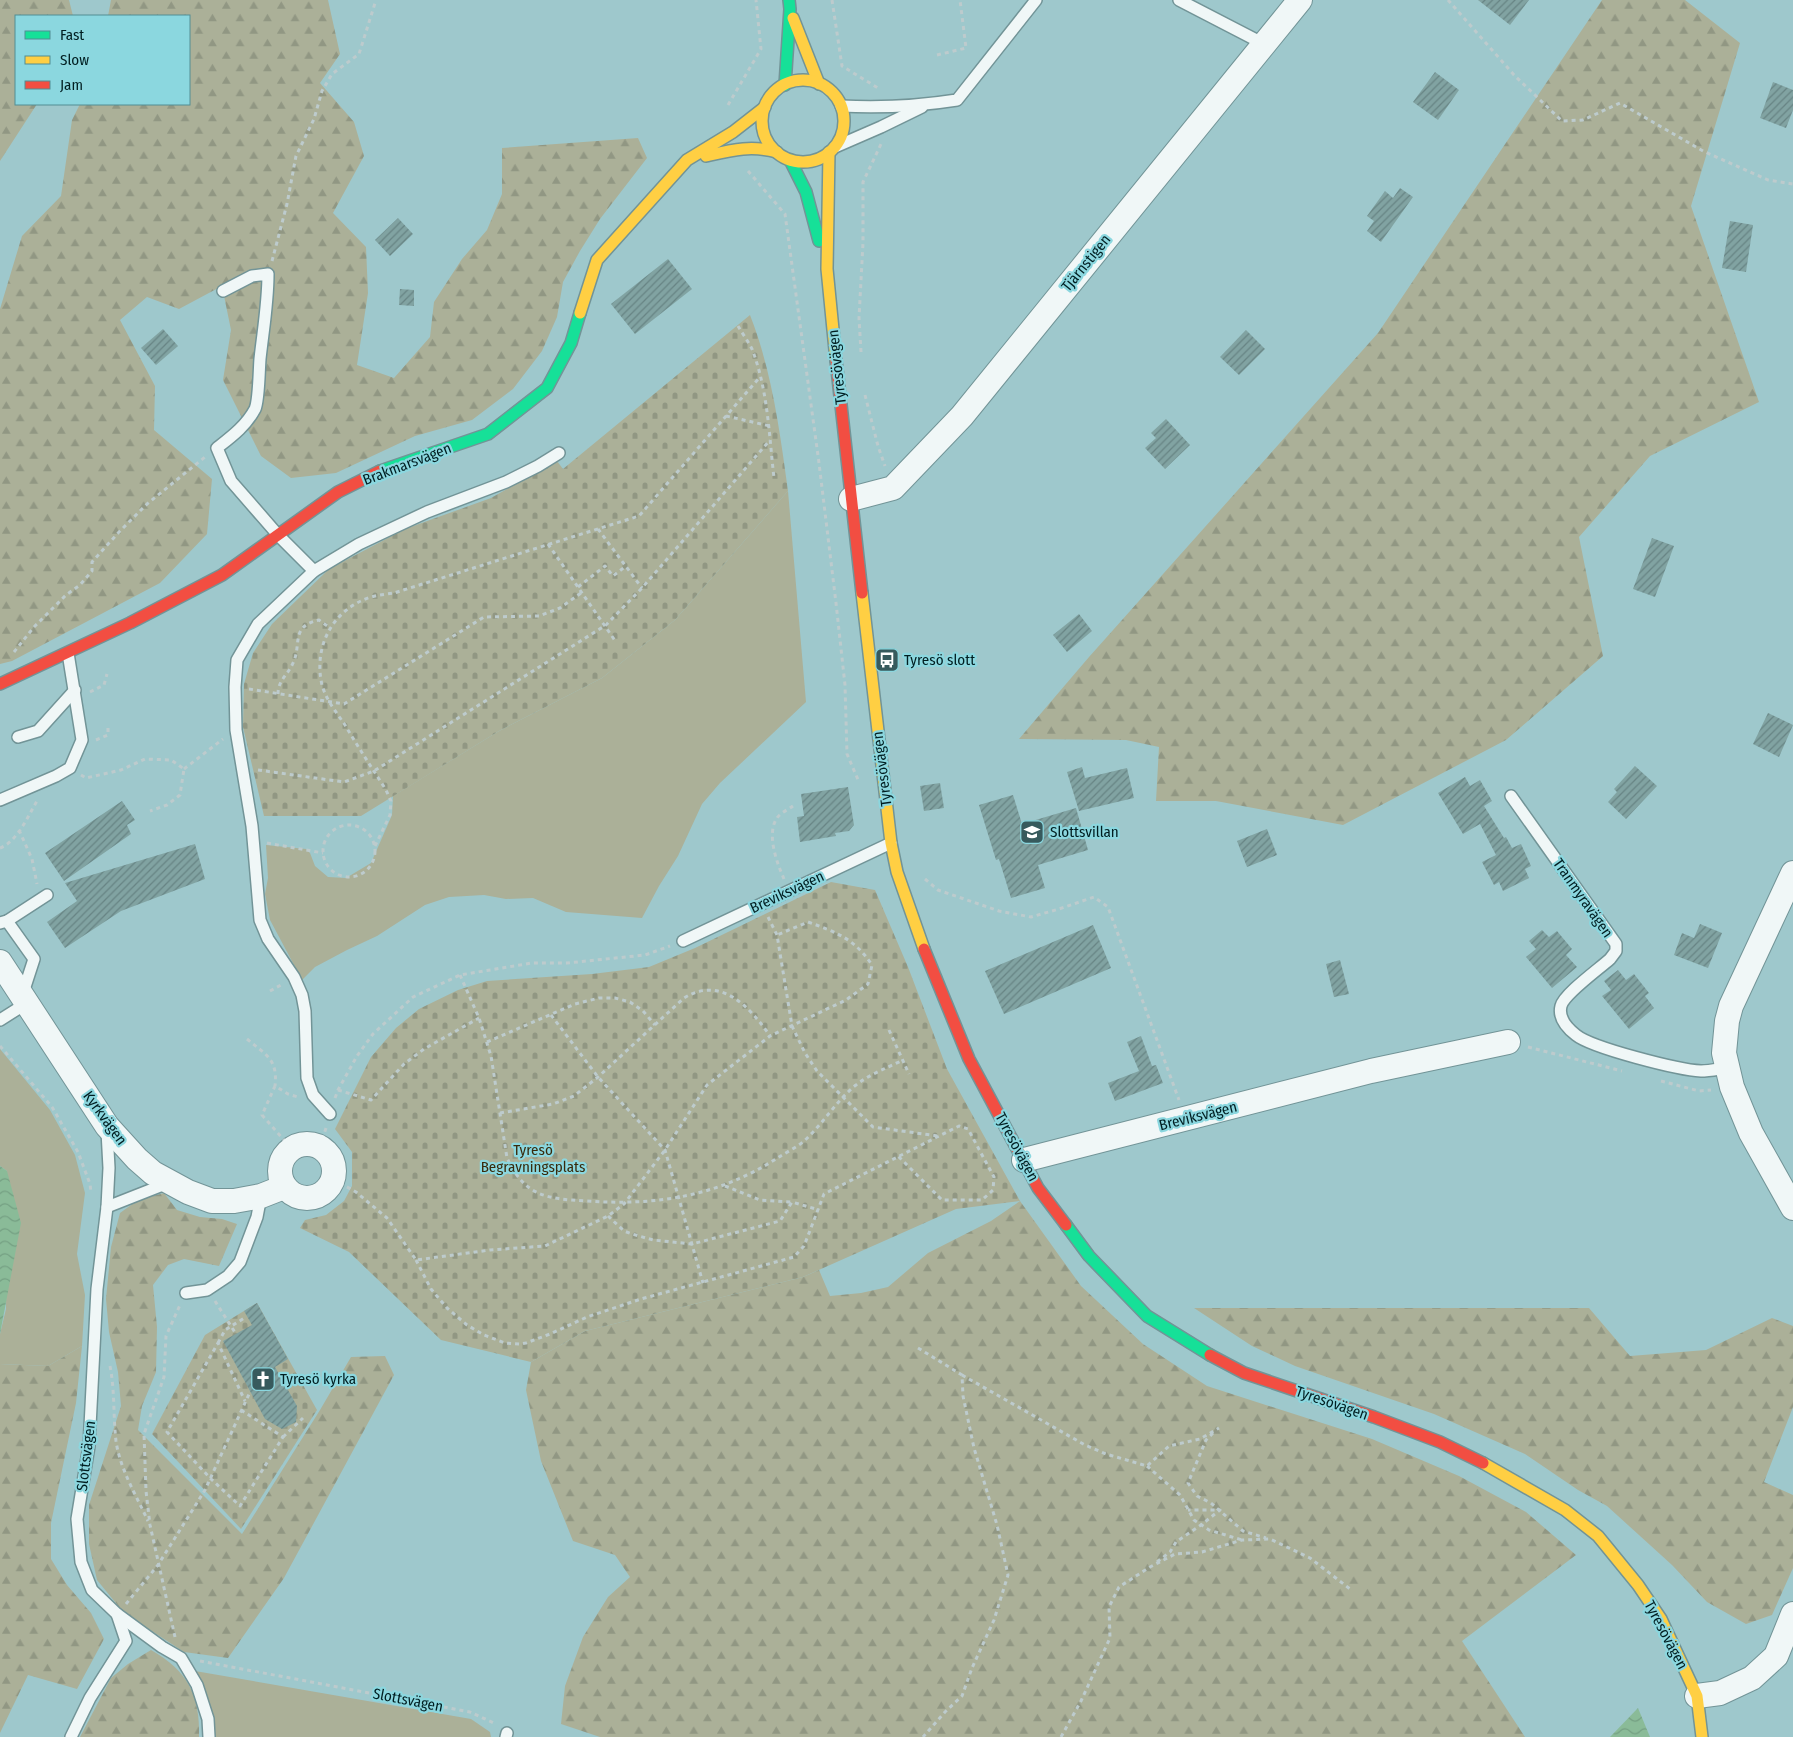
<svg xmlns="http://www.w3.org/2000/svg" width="1793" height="1737" font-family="'Fira Sans Condensed',sans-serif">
<defs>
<pattern id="forest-firs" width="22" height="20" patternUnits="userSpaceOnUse" patternTransform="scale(1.25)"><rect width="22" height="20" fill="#abb098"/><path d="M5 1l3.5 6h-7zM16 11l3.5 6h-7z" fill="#919783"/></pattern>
<pattern id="cemetery-stones" width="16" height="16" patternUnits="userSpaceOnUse" patternTransform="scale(1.25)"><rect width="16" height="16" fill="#abb098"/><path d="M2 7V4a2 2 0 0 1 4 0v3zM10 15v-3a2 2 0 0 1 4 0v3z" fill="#919783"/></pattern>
<pattern id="water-waves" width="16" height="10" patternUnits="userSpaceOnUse" patternTransform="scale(1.25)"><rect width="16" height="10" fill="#8abb98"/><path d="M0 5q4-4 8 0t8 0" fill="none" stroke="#75a083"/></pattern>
<pattern id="building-hatch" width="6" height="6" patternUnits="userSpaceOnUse" patternTransform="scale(1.25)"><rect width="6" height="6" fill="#81a3a2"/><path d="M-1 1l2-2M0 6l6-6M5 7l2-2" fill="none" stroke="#678484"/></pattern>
</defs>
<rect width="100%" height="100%" fill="#9ec8cc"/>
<g fill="#abb098">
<polygon points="788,491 806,702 720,783 702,804 678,856 659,886 642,918 566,912 533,898 506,899 484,895 449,897 425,905 377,936 347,950 315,967 302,980 270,920 265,894 268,878 266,845 306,849 310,853 315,866 328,877 346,878 371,863 392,815 393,796 499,731 602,678 675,620"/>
<polygon points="0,1049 50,1110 75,1155 85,1193 77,1254 85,1295 82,1346 48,1366 0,1364 0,1334 6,1309 7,1171 0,1166"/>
<polygon points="195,1671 471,1719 490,1732 491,1737 212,1737"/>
</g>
<g fill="url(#forest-firs)">
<polygon points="0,0 69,0 73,16 16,16 16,104 37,104 0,161"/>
<polygon points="111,0 328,0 340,54 320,83 354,122 364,156 333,213 366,247 368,293 357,365 394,378 430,337 434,302 462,259 487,230 502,194 502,148 638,138 647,158 600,219 580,251 563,282 557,317 542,351 513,389 472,420 415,436 336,473 291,478 261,456 223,380 231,330 222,286 179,309 147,297 120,320 155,386 154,430 212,479 207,534 160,583 12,661 0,664 0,309 22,236 61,196 72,120 80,104 189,104 189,16 108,16"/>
<polygon points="1602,0 1685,0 1740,43 1691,206 1759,402 1650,456 1579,537 1603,656 1506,740 1343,825 1216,801 1156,801 1159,747 1126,740 1019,739 1089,657 1378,333"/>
<polygon points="164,1193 177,1210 200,1217 222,1219 237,1224 219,1266 184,1259 168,1265 153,1285 157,1327 156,1372 142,1406 138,1430 242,1534 320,1410 351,1357 385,1356 394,1375 284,1578 228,1658 184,1652 124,1613 97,1580 89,1544 89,1505 121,1406 118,1372 109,1332 106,1299 111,1247 120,1213 138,1200"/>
<polygon points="1020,1201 1081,1286 1143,1344 1207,1386 1372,1439 1459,1476 1526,1512 1576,1555 1462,1641 1525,1737 600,1737 561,1724 565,1686 583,1637 608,1597 630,1577 615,1555 573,1541 541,1461 526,1390 531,1362 585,1331 803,1277 819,1270 830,1296 861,1293 888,1287 928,1253 991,1221"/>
<polygon points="1194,1308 1589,1308 1630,1356 1706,1350 1772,1318 1793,1326 1793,1407 1764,1482 1793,1495 1793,1568 1772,1615 1746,1624 1707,1602 1672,1565 1607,1506 1578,1490 1525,1454 1434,1414 1295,1366 1252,1346"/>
<polygon points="82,1346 76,1403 51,1523 51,1559 67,1585 91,1613 104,1639 77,1689 28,1675 0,1733 0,1364 48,1366"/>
<path d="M151 1650C188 1671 200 1695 199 1737H80L111 1678 128 1664Z"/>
</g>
<g fill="url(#cemetery-stones)">
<path d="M750 315C772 371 780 432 788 491L675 620 602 678 499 731 361 816H264L243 727 244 684 253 653 272 624 329 569 405 529 491 498 557 461 563 469Z"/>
<polygon points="831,882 875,890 908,967 947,1069 1020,1201 956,1209 803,1277 585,1331 531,1362 441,1340 349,1252 300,1228 305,1220 326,1215 344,1201 352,1186 352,1152 335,1129 371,1057 396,1028 419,1009 458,990 487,981 592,974 649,967 695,948"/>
<polygon points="257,1303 317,1410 241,1529 152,1434 205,1335"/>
</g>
<g fill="url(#water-waves)">
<polygon points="0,1166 7,1171 21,1223 0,1334"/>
<polygon points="1638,1708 1650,1737 1610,1737"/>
</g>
<g fill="url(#building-hatch)">
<polygon points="1478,0 1529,0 1510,25"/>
<polygon points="1435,72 1459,90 1438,120 1413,102"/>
<polygon points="1773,82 1793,90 1793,110 1786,128 1760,118"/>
<polygon points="1400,188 1413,197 1381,242 1367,231 1374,221 1367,216 1385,191 1393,198"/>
<polygon points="398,218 413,234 390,256 375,240"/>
<polygon points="1730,221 1753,225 1746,272 1722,268"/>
<polygon points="668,259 692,289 635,334 611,304"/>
<polygon points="400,289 414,290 414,306 399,305"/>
<polygon points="163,329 178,346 156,365 141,348"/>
<polygon points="1246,330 1265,349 1239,375 1220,357"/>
<polygon points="1166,419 1190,445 1165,469 1145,448 1156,438 1151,433"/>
<polygon points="1652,538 1674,546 1655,597 1633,589"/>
<polygon points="1079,614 1092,631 1067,652 1053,635"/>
<polygon points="1768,713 1793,725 1779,757 1753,744"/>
<polygon points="1635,766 1657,786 1626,819 1608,802 1617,792 1614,789"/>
<polygon points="1082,767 1085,778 1127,768 1134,798 1079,811 1067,772"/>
<polygon points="1465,777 1470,786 1480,780 1492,801 1484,806 1504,838 1506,837 1512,848 1521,844 1531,866 1525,869 1529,878 1503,891 1499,882 1494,885 1482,862 1496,855 1480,824 1463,834 1438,793"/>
<polygon points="940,783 944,808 924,811 920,786"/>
<polygon points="848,787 854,825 849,831 835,833 836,836 800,842 797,817 804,816 801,794"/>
<polygon points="1013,795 1022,824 1076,808 1088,850 1038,865 1045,888 1011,898 999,859 996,860 979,805"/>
<polygon points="122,801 135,820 127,825 131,834 64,881 45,853"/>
<polygon points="1267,829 1277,855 1247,867 1237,841"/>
<polygon points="195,844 205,879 121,911 65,948 47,922 77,901 65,883"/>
<polygon points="1700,924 1722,933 1708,968 1674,955 1682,933 1694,938"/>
<polygon points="1093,925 1111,968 1004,1014 985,971"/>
<polygon points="1542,930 1549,937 1557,931 1572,949 1566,955 1577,967 1552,988 1526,957 1536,949 1529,941"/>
<polygon points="1340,960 1349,994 1334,997 1326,964"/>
<polygon points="1618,970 1626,980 1634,974 1649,993 1645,996 1654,1008 1629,1029 1602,996 1611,990 1604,981"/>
<polygon points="1141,1036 1152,1066 1156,1065 1163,1083 1115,1101 1108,1083 1139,1071 1127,1042"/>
<polygon points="257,1303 288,1359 275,1367 297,1406 296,1422 282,1429 265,1419 223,1341 252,1325 244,1311"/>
</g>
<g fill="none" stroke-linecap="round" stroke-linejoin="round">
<g stroke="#729497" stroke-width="14">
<g id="lane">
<polyline points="1179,0 1264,44"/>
<path d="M841 106C879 108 919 106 957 100L1036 0"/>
<polyline points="835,147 881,127 922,107"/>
<path d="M223 291 252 276 268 274C268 303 263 331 260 359 259 371 259 400 255 409 246 426 231 437 217 448L231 481 278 535 314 571"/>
<polyline points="18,737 38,731 75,690"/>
<path d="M1511 796 1616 944V951L1610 959C1599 969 1564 994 1561 1006 1558 1018 1567 1028 1576 1035 1592 1048 1679 1070 1701 1071 1709 1071 1719 1069 1727 1068"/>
<polyline points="0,800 56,776 70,768 82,740 68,653"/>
<polyline points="7,921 47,895"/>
<polyline points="0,923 7,921 34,959 22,996"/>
<polyline points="683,941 891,843"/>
<polyline points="0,1020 27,1003"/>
<polyline points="330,1114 313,1095 307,1078 305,1011 302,995 294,977 268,939 260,920 252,826 236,730 235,687 237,660 258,624 314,571 359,544 427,512 506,482 538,466 559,453"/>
<polyline points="107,1131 109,1168 107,1207 97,1289 89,1446 77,1519 81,1562 92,1590 117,1614 162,1647 181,1658 197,1685 208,1719 209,1737"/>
<polyline points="107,1207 168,1183"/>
<polyline points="186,1293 207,1290 228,1276 240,1262 257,1217 261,1196"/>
<polyline points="71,1737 90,1698 126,1641 117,1614"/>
<polyline points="506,1737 507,1733"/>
</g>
</g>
<g stroke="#729497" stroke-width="26">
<g id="street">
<polyline points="851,499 893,488 962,416 1300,0"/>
<polyline points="1793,873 1731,1006 1727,1021 1724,1053 1732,1087 1751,1133 1793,1208"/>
<polyline points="0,962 107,1126 137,1159 153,1173 188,1192 212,1201 234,1201 261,1196 284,1187"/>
<circle cx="307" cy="1171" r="27"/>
<polyline points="1024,1160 1371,1071 1508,1042"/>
<polyline points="1697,1696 1720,1693 1752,1678 1776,1656 1793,1614"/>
</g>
</g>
<g stroke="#729497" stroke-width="14">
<g id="fast">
<polyline points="785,85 790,9 789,0"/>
<polyline points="790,160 806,192 819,241"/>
<polyline points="380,471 488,434 547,388 571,343 580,313"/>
<polyline points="1066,1225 1089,1256 1147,1316 1210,1355"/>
</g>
</g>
<g stroke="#729497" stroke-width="14">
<g id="slow">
<polyline points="793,18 819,84"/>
<circle cx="803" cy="121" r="41"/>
<polyline points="829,152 827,269 836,360"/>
<path d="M706 156C732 150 751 145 777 152"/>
<polyline points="580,313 597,260 687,160 733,132 765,107"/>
<polyline points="862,593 891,843 897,872 924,949"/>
<polyline points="1483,1463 1565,1510 1598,1536 1638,1585 1661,1619 1697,1696 1702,1737"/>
</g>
</g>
<g stroke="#729497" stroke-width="14">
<g id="jam">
<polyline points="836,360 862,593"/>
<polyline points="0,684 130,623 222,575 338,492 380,471"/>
<polyline points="924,949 969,1059 1038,1188 1066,1225"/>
<polyline points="1210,1355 1244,1373 1374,1417 1440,1442 1483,1463"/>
</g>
</g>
<g stroke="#bdcbcd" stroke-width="3" stroke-dasharray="4 4" stroke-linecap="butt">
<polyline points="832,0 842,66 878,88 878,91"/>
<polyline points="1448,0 1514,75 1562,121 1583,120 1620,103 1703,151 1768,180 1793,184"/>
<polyline points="937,55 966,48 960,0"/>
<polyline points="728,105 761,49 756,0"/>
<polyline points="748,171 785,214 819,463 836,603 845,685 847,754 859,782"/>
<polyline points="272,261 287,204 296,156 314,119 322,91 332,74 359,54 376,0"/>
<path d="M738 326C742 333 748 341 752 349 768 390 769 435 774 478"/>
<polyline points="861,352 859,318 863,243 863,182 882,142"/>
<polyline points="865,395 878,446 885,466"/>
<polyline points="726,416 770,426"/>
<polyline points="598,529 642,588"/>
<polyline points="548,544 616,642"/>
<polyline points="578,587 605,566 613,576 626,566"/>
<polyline points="14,652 34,627 66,595 80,585 92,571 92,562 119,532 147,504 205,457"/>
<polyline points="249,689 344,704 484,617 539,616 560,608 581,593"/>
<polyline points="90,692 104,685 107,674"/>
<path d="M278 694C278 680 288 675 293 663 302 645 290 626 319 620L330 628"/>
<polyline points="96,740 108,735 108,726"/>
<polyline points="184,769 223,739"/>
<polyline points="258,770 344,782 374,771 606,625 642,588 770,440"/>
<polyline points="81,775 86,778 121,770 145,759 171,760 184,769 180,795 167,805 150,811"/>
<circle cx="349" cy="851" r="26"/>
<polyline points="19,830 32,859 37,884"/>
<polyline points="267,843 323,853"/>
<path d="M375 846 390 815 391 801 386 790C372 768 358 747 345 725 337 713 326 700 322 685 313 646 333 609 371 597 379 595 387 594 394 593L639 516 760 377"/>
<path d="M0 848C17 842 28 816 37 801"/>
<path d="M784 879C777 863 766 834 777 818 780 813 789 809 793 806"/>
<polyline points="925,879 938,890 999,911 1031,917 1059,909 1094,897 1108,907 1179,1100"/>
<polyline points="768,917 777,935 792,1026 805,1053 817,1071 873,1127 938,1136"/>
<path d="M460 975 479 1018 491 1056 507 1158C525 1197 548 1199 587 1201 658 1206 719 1196 779 1157 787 1152 797 1147 804 1141 823 1124 836 1101 856 1085 870 1074 887 1068 903 1060"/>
<polyline points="270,991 281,985"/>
<polyline points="551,1015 598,1077 665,1150 703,1283"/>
<polyline points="889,1030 909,1074"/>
<path d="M247 1039C266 1055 278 1059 275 1086"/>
<polyline points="487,1042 575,1004 599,998 615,998 630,1002 643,1011 655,1025"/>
<polyline points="0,1046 52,1107 78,1152 90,1184 91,1192"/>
<polyline points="1528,1047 1622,1071"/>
<polyline points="1661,1081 1699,1091 1711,1090"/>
<polyline points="338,1090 371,1100 404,1064 424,1049 479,1018"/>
<polyline points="335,1098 338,1090 357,1056 373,1034 413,997 460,975 532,963 567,963 645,955 670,946"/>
<path d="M500 1113 553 1104 574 1096 598 1077 684 998C721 975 750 1007 770 1036"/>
<polyline points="320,1147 326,1128"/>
<polyline points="291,1148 262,1115 275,1086 288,1094 298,1097"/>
<path d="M333 1179 356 1192 387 1218 416 1260 490 1250 545 1246 608 1216 624 1204 665 1150 707 1085 770 1036 846 1000 868 984 872 965C855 939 836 932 808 922L777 935"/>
<polyline points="725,1186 760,1200 792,1202"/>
<polyline points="608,1216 624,1231 632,1234 653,1240 692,1244 780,1221 792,1202 819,1210"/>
<polyline points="416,1260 431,1289 447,1308 467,1325 484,1335 505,1343 520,1344 526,1343 550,1334 587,1317 641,1299 794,1257 804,1246 824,1194 959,1126 968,1129 994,1177 993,1190 982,1200 942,1200 898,1156"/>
<polyline points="215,1301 236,1334"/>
<polyline points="218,1343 225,1330 246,1317"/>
<polyline points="918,1348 962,1375 963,1396 974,1448 997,1525 1008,1575 994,1620 972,1668 962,1696 945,1712 923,1737"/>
<path d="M110 1366C115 1391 113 1416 116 1441 120 1469 136 1495 148 1521"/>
<polyline points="962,1375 1085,1445 1106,1454 1147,1466 1169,1446 1200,1439 1219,1428"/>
<polyline points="241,1410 283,1437 240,1506 211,1479 167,1432 218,1343 245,1401"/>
<polyline points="1213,1433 1206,1440 1188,1483 1197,1496 1211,1503 1243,1531 1266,1538"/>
<polyline points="283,1437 303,1418"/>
<polyline points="1147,1466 1180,1495 1194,1520 1209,1530 1242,1540"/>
<polyline points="1157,1562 1170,1552 1176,1542 1201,1525 1220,1510 1188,1510"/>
<polyline points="126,1604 158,1565 205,1490 250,1392"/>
<polyline points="175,1637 150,1525 146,1491 144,1434 164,1377 166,1336 180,1305"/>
<polyline points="200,1661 470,1712 496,1724"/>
<polyline points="1061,1737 1081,1701 1110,1638 1109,1607 1119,1587 1150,1567 1175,1554 1202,1552 1242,1540 1270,1539 1310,1558 1350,1589"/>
</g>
<use href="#lane" stroke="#f0f7f7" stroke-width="11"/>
<use href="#street" stroke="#f0f7f7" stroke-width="24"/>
<use href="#fast" stroke="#16e098" stroke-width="11"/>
<use href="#slow" stroke="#ffcf43" stroke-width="11"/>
<use href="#jam" stroke="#f24e42" stroke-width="11"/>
</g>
<defs>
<g id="bus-square" transform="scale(1.25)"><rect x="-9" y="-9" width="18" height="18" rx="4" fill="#375a5d" stroke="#8bd7df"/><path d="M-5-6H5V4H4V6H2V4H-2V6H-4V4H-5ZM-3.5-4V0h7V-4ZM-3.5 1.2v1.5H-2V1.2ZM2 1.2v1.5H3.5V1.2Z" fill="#fff"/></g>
<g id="school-square" transform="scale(1.25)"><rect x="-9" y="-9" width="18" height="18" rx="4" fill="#375a5d" stroke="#8bd7df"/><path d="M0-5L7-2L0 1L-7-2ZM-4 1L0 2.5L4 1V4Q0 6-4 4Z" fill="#fff"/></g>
<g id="church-square" transform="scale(1.25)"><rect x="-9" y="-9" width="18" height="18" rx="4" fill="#375a5d" stroke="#8bd7df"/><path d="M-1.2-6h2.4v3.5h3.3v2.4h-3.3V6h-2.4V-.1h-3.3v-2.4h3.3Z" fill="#fff"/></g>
</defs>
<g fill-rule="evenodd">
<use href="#bus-square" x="887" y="660"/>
<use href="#school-square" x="1032" y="832"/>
<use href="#church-square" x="263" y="1379"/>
</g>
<g text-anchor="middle" stroke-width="4.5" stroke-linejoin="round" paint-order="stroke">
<g font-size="15" fill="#001e21" stroke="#8bd7df">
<text transform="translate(1086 263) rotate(-51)" y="5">Tjärnstigen</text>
<text transform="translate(837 367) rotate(-96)" y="5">Tyresövägen</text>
<text transform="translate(407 464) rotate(-21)" y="5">Brakmarsvägen</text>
<text transform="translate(882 769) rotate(-97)" y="5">Tyresövägen</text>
<text transform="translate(787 892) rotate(-25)" y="5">Breviksvägen</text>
<text transform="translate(1583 898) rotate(55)" y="5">Tranmyravägen</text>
<text transform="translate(1198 1116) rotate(-14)" y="5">Breviksvägen</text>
<text transform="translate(105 1118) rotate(54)" y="5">Kyrkvägen</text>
<text transform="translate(1017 1147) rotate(62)" y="5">Tyresövägen</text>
<text transform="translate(1332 1403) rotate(19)" y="5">Tyresövägen</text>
<text transform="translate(86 1456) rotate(-83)" y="5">Slottsvägen</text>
<text transform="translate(1666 1635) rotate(62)" y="5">Tyresövägen</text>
<text transform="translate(408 1700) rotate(11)" y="5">Slottsvägen</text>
</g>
<g font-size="15" fill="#001e21" stroke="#8bd7df" text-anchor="start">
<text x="904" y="665">Tyresö slott</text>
<text x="1050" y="837">Slottsvillan</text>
<text x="280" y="1384">Tyresö kyrka</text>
</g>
<g font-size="15" fill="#382a0c" stroke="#8bd7df">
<text x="533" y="1155">Tyresö<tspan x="533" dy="17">Begravningsplats</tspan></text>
</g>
</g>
<rect x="15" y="15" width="175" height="90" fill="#8bd7df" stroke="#538d93"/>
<rect x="25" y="31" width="25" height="8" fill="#16e098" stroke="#538d93"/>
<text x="60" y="40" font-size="15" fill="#001e21">Fast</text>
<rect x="25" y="56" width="25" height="8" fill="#ffcf43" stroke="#538d93"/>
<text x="60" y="65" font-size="15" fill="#001e21">Slow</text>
<rect x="25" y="81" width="25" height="8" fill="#f24e42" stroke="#538d93"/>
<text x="60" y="90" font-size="15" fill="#001e21">Jam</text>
</svg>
